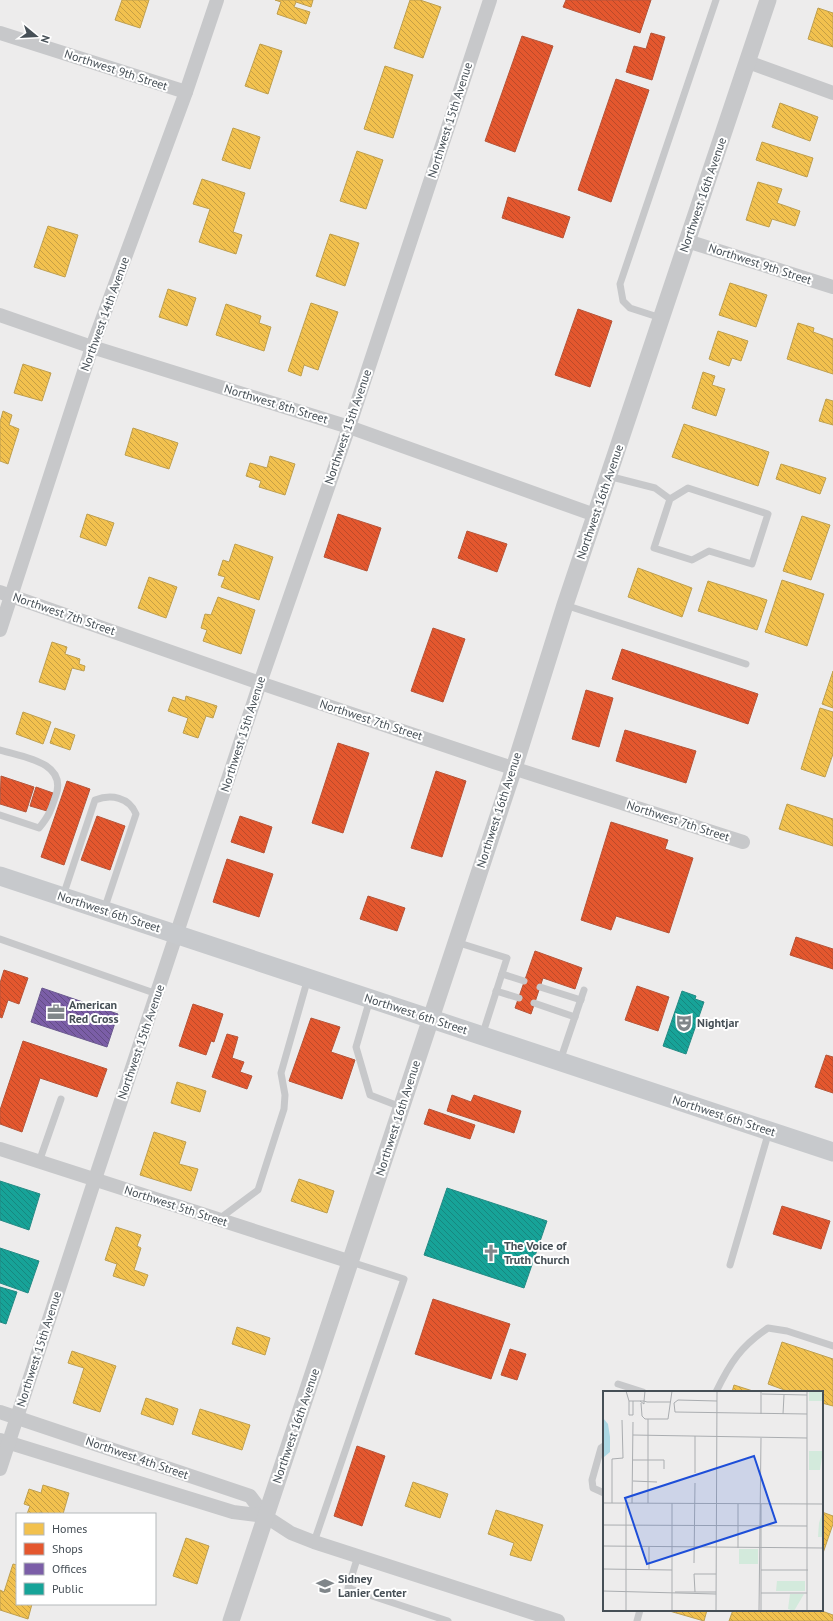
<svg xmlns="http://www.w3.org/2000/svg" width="833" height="1621" font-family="'PT Sans',sans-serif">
<defs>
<pattern id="homes-back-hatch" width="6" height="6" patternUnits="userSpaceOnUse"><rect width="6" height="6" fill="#f2c14e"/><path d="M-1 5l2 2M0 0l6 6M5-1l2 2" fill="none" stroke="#c69f44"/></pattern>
<pattern id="shops-back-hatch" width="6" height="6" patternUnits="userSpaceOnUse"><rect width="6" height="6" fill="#e4572e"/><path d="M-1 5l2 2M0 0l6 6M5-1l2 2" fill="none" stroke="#bb4a2a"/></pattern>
<pattern id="offices-back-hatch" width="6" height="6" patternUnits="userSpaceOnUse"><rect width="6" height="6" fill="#7b5ea7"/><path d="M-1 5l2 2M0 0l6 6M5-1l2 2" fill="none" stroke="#624c84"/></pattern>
<pattern id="public-back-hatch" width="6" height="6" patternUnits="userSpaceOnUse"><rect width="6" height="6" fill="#17a398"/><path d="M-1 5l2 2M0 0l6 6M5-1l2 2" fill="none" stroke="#17877f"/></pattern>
</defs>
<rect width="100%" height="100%" fill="#edecec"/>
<g fill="url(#homes-back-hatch)" stroke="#be9f50">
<polygon points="122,0 149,0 140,28 115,20"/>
<polygon points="275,0 313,0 311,7 296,2 294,7 310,12 306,24 277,14 281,2"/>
<polygon points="410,0 420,0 441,7 423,58 394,48"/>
<polygon points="818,8 833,13 833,47 808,39"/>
<polygon points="260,44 282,51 268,94 245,86"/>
<polygon points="385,66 413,75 393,138 364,129"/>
<polygon points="780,103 818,117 810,141 772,127"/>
<polygon points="233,128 260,137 250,169 222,160"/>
<polygon points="762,142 813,158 807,177 756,160"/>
<polygon points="357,151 383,160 366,209 340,201"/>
<polygon points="202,179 245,193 233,232 242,235 236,254 199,242 210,209 193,204"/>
<polygon points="758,182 782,189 777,203 800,211 795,226 772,219 769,227 746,220"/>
<polygon points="48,226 78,235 65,277 34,267"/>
<polygon points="330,234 359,243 345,286 316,276"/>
<polygon points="730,283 767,295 756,327 719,315"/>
<polygon points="168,289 196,298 187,326 159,317"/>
<polygon points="311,303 338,312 318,370 304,365 301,376 288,371"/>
<polygon points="226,304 261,316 259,323 271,327 264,351 216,335"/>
<polygon points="798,323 814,328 813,332 833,339 833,374 787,359"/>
<polygon points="718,331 748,341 741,361 732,358 729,366 709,359"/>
<polygon points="23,364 51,373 42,401 14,393"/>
<polygon points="703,372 715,376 712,385 725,389 716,416 692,408"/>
<polygon points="826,399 833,401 833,425 819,421"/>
<polygon points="3,411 12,415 9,425 19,429 8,464 0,461 0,422"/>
<polygon points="684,424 769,452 758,486 672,457"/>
<polygon points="133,428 178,443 169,469 125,455"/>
<polygon points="270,456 295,464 285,495 259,487 261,481 246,476 250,463 267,468"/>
<polygon points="781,464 826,478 820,494 776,479"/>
<polygon points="87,514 114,523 106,546 80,537"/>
<polygon points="802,516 830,525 811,580 783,571"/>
<polygon points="235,544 273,557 259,600 221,587 225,577 218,575 223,560 229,562"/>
<polygon points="638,568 692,588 682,617 628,597"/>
<polygon points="149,577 177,587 166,618 138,608"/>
<polygon points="782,580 824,594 807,646 765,632"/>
<polygon points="708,581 767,600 757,630 698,611"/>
<polygon points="218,597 255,610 241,654 203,641 207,630 201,628 205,614 211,615"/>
<polygon points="52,642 67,647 65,654 80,659 79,664 85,666 84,671 72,668 65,690 39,682"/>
<polygon points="833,671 833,708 822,704"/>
<polygon points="186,696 217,706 213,718 206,716 198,738 183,733 188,718 168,711 173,697 185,701"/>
<polygon points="820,708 833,712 833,754 825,777 801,769"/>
<polygon points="23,712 51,722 43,744 16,734"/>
<polygon points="55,728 75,735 70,750 50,743"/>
<polygon points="787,804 833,819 833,846 779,829"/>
<polygon points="177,1082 206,1091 200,1112 171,1103"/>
<polygon points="154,1132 186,1142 179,1164 198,1169 191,1191 140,1175"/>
<polygon points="299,1179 334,1191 327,1213 291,1201"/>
<polygon points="116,1227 141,1235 137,1246 141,1248 134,1270 148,1275 144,1286 113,1276 117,1264 105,1260"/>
<polygon points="237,1327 270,1338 265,1355 232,1344"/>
<polygon points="782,1342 833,1359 833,1406 822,1403 822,1392 790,1392 768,1384"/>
<polygon points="72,1351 116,1366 100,1412 73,1403 84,1368 68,1363"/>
<polygon points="734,1385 756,1392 732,1392"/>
<polygon points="146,1398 178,1409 173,1425 141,1414"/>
<polygon points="200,1409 250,1425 242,1450 192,1434"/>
<polygon points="413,1482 448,1494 440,1518 405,1506"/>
<polygon points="43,1485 69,1493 63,1514 45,1514 40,1512 39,1514 27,1514 30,1506 24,1504 29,1489 41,1493"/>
<polygon points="496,1510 543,1525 531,1561 510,1555 514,1543 488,1534"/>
<polygon points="822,1512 833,1516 833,1524 822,1556"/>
<polygon points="186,1538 209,1546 197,1584 173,1576"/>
<polygon points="13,1564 17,1565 17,1604 32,1604 28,1619 0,1610 0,1590 4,1592"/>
<polygon points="666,1610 707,1610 704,1621"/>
<polygon points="733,1610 819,1610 833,1615 833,1621 729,1621"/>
</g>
<g fill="url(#shops-back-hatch)" stroke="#b5553a">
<polygon points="566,0 651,0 640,33 563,7"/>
<polygon points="651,33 665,37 652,80 626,72 634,46 646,49"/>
<polygon points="522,36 553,46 515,152 485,141"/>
<polygon points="616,79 649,90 611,202 578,190"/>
<polygon points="508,197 570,217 563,238 502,218"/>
<polygon points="578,309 612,321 590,387 555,375"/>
<polygon points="338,514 381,528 367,571 324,557"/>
<polygon points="467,531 507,544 497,572 458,558"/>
<polygon points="433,628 465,639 443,702 411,691"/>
<polygon points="622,649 758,694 748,724 612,679"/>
<polygon points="586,690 613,698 599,747 572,739"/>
<polygon points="625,730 696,751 686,783 616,761"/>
<polygon points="338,743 369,753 343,833 312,823"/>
<polygon points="436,771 466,781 442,857 411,848"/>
<polygon points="1,776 34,787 26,812 0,804"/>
<polygon points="67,781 90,789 64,865 41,857"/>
<polygon points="36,787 53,793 47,811 30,806"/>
<polygon points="97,816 125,826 110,870 81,860"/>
<polygon points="240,816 272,827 264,853 231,842"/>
<polygon points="611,822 668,840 665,849 693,858 669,933 616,916 611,930 581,920"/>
<polygon points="227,859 273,874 259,917 213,902"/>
<polygon points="368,896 405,908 397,931 360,919"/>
<polygon points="796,937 833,949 833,969 790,955"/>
<polygon points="535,951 582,968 575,989 543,978 531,1014 515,1008"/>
<polygon points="4,970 28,978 19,1004 8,1000 2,1018 0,1017 0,983"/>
<polygon points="637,986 669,997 658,1031 625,1020"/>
<polygon points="193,1004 223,1014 214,1042 211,1041 206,1055 179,1046"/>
<polygon points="311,1018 340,1027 331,1052 355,1060 342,1099 289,1081"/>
<polygon points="227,1034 238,1037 232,1058 244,1062 240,1072 252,1076 247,1089 212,1077"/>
<polygon points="23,1041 107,1069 97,1097 40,1078 22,1132 0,1124 0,1110"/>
<polygon points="826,1055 833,1057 833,1093 815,1087"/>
<polygon points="452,1095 471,1102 474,1095 521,1111 514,1133 447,1111"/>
<polygon points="429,1109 475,1125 470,1139 424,1124"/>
<polygon points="782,1206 830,1221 821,1249 773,1234"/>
<polygon points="433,1299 510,1324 491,1379 415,1354"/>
<polygon points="510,1349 526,1354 517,1380 501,1375"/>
<polygon points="357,1446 385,1456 362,1526 334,1516"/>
</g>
<polygon fill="url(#offices-back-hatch)" stroke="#6b5a8f" points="42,988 118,1014 107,1047 31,1022"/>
<g fill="url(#public-back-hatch)" stroke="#258a84">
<polygon points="682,991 696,996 695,999 704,1002 686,1054 663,1046"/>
<polygon points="0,1181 40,1194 29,1230 0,1220"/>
<polygon points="447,1188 547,1221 524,1288 424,1255"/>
<polygon points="0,1248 39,1261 28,1293 0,1283"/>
<polygon points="0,1287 17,1292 6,1324 0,1322"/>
</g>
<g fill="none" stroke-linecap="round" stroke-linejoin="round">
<g stroke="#c7c8ca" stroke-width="7">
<polyline points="661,318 630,308 623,301 620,284 716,0"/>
<polyline points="608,476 655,488 670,499 654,548 692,560 709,551 752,564 768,514 688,488 670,499"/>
<polyline points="565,605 746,664"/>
<path d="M0 750C23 757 67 762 56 795 51 810 49 816 39 828L0 815"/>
<path d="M63 896 95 800C111 794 129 797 136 814L104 910"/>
<polyline points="0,939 157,994"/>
<polyline points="456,942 507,958 482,1036"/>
<polyline points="502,974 524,981"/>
<polyline points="540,987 581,1000"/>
<polyline points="496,991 519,998"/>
<polyline points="370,999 356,1047 370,1095 401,1107"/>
<polyline points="534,1003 575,1017"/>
<polyline points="560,1061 584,990"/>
<polyline points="39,1162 61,1099"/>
<polyline points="219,1219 258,1190 284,1109 285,1095 281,1073 308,978"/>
<polyline points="730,1265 769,1131"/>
<polyline points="618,1384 643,1392"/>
<path d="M716 1392C730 1363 741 1346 768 1328L787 1331 833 1346"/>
<polyline points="604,1446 601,1448 592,1480 593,1488 604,1493"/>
<polyline points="314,1542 404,1279 351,1262"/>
<polyline points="358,1556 348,1588 448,1621"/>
<polyline points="637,1621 640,1610"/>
</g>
<g stroke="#c7c8ca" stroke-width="14">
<polyline points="0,33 186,92"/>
<polyline points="748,62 833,93"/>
<polyline points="687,241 833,287"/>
<polyline points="0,315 92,347 349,427 595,515"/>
<polyline points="0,592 260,683 494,762 743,842"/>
<polyline points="0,630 92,347 186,92 217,0"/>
<polyline points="0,1149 351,1262"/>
<polyline points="0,1412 250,1496 265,1516 291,1533 314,1542 558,1621"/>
<polyline points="0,1440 233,1512 265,1516"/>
<polyline points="0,1469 95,1179 260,683 349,427 490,0"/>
</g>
<polyline stroke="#c7c8ca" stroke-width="17" points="231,1621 514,768 565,605 768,0"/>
<polyline stroke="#c7c9cc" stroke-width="19" points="0,876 833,1152"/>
</g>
<defs>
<g id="office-bare" transform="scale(1.38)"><path d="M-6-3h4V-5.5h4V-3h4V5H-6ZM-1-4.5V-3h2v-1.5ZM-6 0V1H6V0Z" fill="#80868a" stroke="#fff" stroke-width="2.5" paint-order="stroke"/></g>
<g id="theatre-bare" transform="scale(1.38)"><path d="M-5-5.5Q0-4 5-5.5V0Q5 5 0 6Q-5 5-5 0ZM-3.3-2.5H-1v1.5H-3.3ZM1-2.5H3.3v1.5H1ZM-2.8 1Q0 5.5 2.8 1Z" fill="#80868a" stroke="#fff" stroke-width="2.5" paint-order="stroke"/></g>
<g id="church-bare" transform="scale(1.38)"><path d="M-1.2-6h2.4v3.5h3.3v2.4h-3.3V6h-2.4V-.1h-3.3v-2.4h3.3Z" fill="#80868a" stroke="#fff" stroke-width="2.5" paint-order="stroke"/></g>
<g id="school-bare" transform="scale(1.38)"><path d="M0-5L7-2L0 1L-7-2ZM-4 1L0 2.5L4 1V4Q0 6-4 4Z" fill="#80868a" stroke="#fff" stroke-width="2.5" paint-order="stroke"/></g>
</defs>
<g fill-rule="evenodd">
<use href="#office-bare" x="56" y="1012"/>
<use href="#theatre-bare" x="684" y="1023"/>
<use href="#church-bare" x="491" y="1253"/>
<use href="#school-bare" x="325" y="1586"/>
</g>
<g text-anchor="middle" stroke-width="4" stroke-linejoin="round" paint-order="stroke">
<g font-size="12" fill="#464f56" stroke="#fff">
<text transform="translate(116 70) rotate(18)" y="4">Northwest 9th Street</text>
<text transform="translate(450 120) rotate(-72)" y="4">Northwest 15th Avenue</text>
<text transform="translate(703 195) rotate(-71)" y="4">Northwest 16th Avenue</text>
<text transform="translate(760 264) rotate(18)" y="4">Northwest 9th Street</text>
<text transform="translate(105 314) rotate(-70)" y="4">Northwest 14th Avenue</text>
<text transform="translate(276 404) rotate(17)" y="4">Northwest 8th Street</text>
<text transform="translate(348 427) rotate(-71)" y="4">Northwest 15th Avenue</text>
<text transform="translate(600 502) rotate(-71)" y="4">Northwest 16th Avenue</text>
<text transform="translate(64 614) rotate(19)" y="4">Northwest 7th Street</text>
<text transform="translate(371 720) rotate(18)" y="4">Northwest 7th Street</text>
<text transform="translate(243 734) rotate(-72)" y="4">Northwest 15th Avenue</text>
<text transform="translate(499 810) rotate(-72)" y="4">Northwest 16th Avenue</text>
<text transform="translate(678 821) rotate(18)" y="4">Northwest 7th Street</text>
<text transform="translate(109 912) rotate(18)" y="4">Northwest 6th Street</text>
<text transform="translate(416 1014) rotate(18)" y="4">Northwest 6th Street</text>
<text transform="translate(141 1042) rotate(-71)" y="4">Northwest 15th Avenue</text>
<text transform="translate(724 1116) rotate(18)" y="4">Northwest 6th Street</text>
<text transform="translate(398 1118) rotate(-72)" y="4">Northwest 16th Avenue</text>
<text transform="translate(176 1206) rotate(18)" y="4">Northwest 5th Street</text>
<text transform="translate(39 1349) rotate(-72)" y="4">Northwest 15th Avenue</text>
<text transform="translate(296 1426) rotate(-71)" y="4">Northwest 16th Avenue</text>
<text transform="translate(137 1458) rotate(19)" y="4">Northwest 4th Street</text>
</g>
<g font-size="12" font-weight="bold" fill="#464f56" stroke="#fff" text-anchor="start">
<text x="69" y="1009">American<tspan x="69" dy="14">Red Cross</tspan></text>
<text x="697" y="1027">Nightjar</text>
<text x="504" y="1250">The Voice of<tspan x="504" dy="14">Truth Church</tspan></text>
<text x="338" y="1583">Sidney<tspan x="338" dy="14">Lanier Center</tspan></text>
</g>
</g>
<g transform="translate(603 1391)">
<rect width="220" height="220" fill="#edecec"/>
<path d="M136 158H155V173H136ZM187 203H201L191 220 185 218Z" fill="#d3eadc"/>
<path d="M206 0H220V10H206ZM206 60H220L217 79H206ZM220 120V146H215L216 132ZM174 190H202V200H173Z" fill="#d3eadc"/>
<path d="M0 27 5 33 7 46V61L1 66Z" fill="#acd8e4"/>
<path fill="none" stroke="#aaadb0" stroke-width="1" d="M23 0 26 10H41V13L37 10M42 0 41 10 44 11H67M204 0V220M159 3 204 4M26 10V24H30V10M114 10 75 9 71 12 72 21 204 23M38 12 39 25 42 28H65L69 0M158 23V0M180 23 181 4M30 44 204 47M92 45V82M30 69H61V78M30 90 54 91M0 112 220 113M9 112V68L20 67 19 29M29 112 30 31M45 112V28M135 113V157M158 113V220M0 134 204 135M0 155 220 157M46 156V178M91 172 92 92M0 178 69 179M158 179H205M0 200 113 203M72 201H113M92 201 91 183H113M158 202H204M23 220V112M69 220V112M113 220 114 0M156 220 158 47"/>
<path fill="#1d4ed8" fill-opacity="0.15" stroke="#1d4ed8" stroke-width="2" d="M151 65 173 131 44 173 22 107Z"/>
<rect width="220" height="220" fill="none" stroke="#464f56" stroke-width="2"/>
</g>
<rect x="16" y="1513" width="140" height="92" fill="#ffffff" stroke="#b5b9bb"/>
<rect x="24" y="1523" width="20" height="12" fill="#f2c14e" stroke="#b5b9bb"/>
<text x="52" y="1533" font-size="12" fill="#464f56">Homes</text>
<rect x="24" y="1543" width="20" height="12" fill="#e4572e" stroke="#b5b9bb"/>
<text x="52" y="1553" font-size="12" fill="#464f56">Shops</text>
<rect x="24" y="1563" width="20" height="12" fill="#7b5ea7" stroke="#b5b9bb"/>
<text x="52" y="1573" font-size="12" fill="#464f56">Offices</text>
<rect x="24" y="1583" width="20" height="12" fill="#17a398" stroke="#b5b9bb"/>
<text x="52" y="1593" font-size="12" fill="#464f56">Public</text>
<g transform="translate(36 36) rotate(108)" stroke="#ffffff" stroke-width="3" paint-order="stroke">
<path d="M0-3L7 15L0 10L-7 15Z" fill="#464f56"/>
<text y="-6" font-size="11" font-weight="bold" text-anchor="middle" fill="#464f56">N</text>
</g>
</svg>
